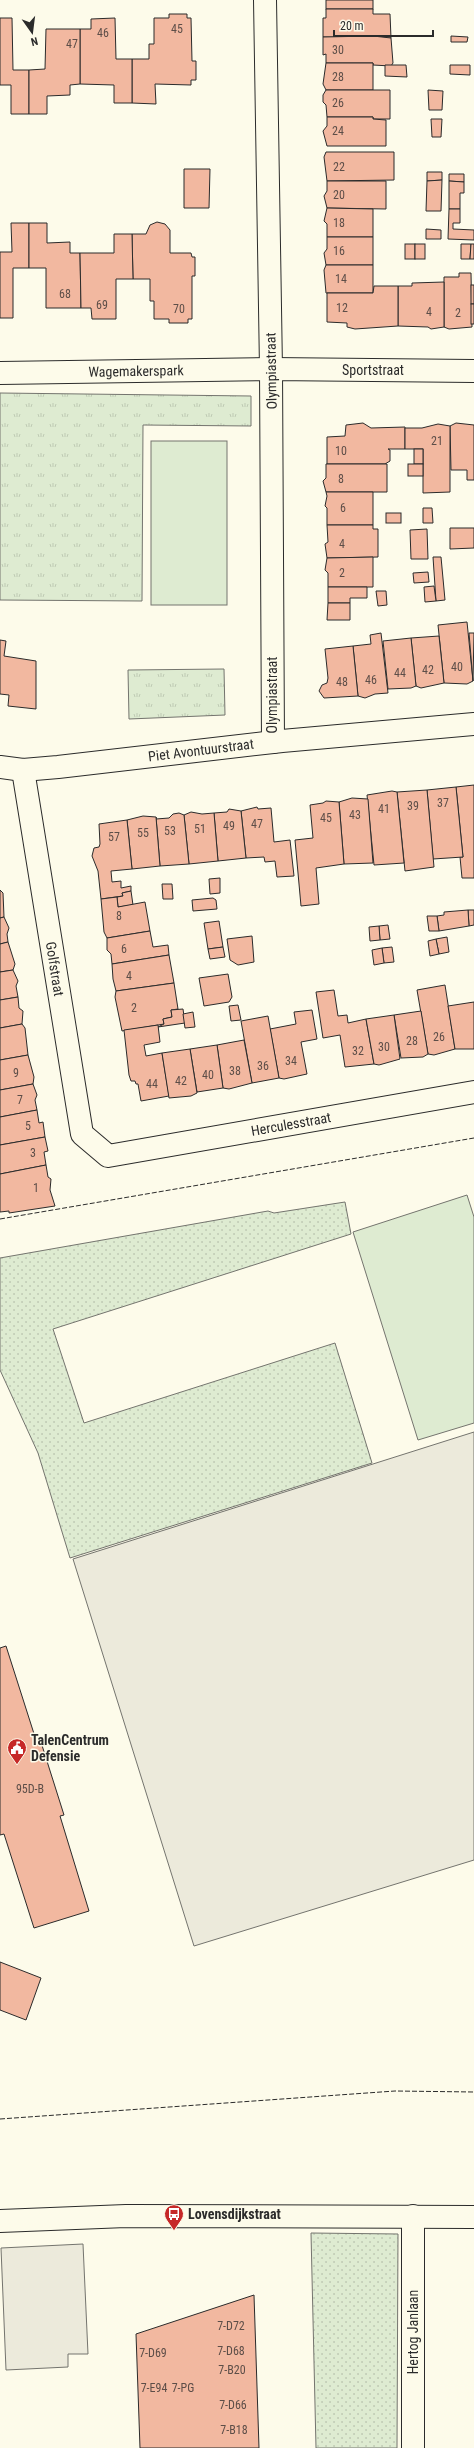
<svg xmlns="http://www.w3.org/2000/svg" width="474" height="2448" font-family="'Roboto Condensed',sans-serif">
<defs>
<pattern id="grass-dots" width="8" height="8" patternUnits="userSpaceOnUse"><rect width="8" height="8" fill="#deebd1"/><path d="M2 2h.1M6 6h.1" fill="none" stroke="#bfcab4" stroke-width="1.8" stroke-linecap="round"/></pattern>
<pattern id="park-tufts" width="24" height="20" patternUnits="userSpaceOnUse"><rect width="24" height="20" fill="#deebd1"/><path d="M3 7l-1-3M5 7V3M7 7l1-3M15 17l-1-3M17 17v-4M19 17l1-3" fill="none" stroke="#bfcab4"/></pattern>
</defs>
<rect width="100%" height="100%" fill="#fdfbea"/>
<g fill="url(#grass-dots)" stroke="#74746e">
<polygon points="345,1202 351,1234 53,1329 84,1423 335,1343 372,1463 70,1558 38,1453 0,1370 0,1258 268,1211 274,1213"/>
<polygon points="311,2233 398,2234 397,2448 316,2448"/>
</g>
<g fill="url(#park-tufts)" stroke="#74746e">
<polygon points="0,393 251,396 251,426 143,425 142,601 0,600"/>
<polygon points="224,669 225,715 129,719 128,670"/>
</g>
<g fill="#deebd1" stroke="#74746e">
<rect x="151" y="441" width="76" height="164"/>
<polygon points="467,1195 474,1217 474,1423 418,1440 353,1232"/>
</g>
<g fill="#eceadb" stroke="#74746e">
<polygon points="474,1432 474,1860 194,1946 73,1559"/>
<polygon points="83,2244 88,2354 68,2354 68,2367 6,2370 1,2248"/>
</g>
<g fill="#f2b8a0" stroke="#2b2b2b">
<rect x="326" y="0" width="47" height="9"/>
<polygon points="326,9 373,9 373,14 390,14 391,38 323,37 323,18 326,18"/>
<polygon points="169,14 187,14 187,18 191,18 192,61 196,61 196,80 191,80 191,85 155,84 156,104 132,103 132,59 149,59 149,44 154,44 154,18 169,18"/>
<polygon points="0,18 12,18 13,70 29,70 29,114 11,114 11,85 0,85"/>
<polygon points="115,18 116,59 132,59 132,103 114,103 114,85 80,84 80,29 91,29 91,19"/>
<polygon points="46,29 80,29 80,84 70,85 70,95 47,96 47,114 29,114 29,70 45,69"/>
<polygon points="373,36 391,38 393,63 391,66 373,65 373,63 326,63 326,54 323,55 323,37"/>
<polygon points="451,36 468,37 467,42 451,42"/>
<polygon points="326,63 373,63 373,90 326,90 323,84"/>
<polygon points="385,65 406,65 407,77 385,76"/>
<polygon points="450,65 470,65 470,75 450,74"/>
<polygon points="326,90 390,90 390,119 373,119 373,117 327,117 326,105 323,102 323,95"/>
<polygon points="428,90 443,91 442,110 429,110"/>
<polygon points="327,117 373,117 373,119 386,120 386,146 327,146 323,131 327,126"/>
<polygon points="431,119 442,119 441,137 432,137"/>
<polygon points="326,152 394,152 394,180 327,181 324,157"/>
<polygon points="184,169 210,169 209,208 184,208"/>
<polygon points="427,172 442,172 442,180 427,181"/>
<polygon points="449,174 464,174 464,182 449,181"/>
<polygon points="442,180 441,211 426,211 427,181"/>
<polygon points="327,181 386,181 386,209 327,208 324,196 327,191"/>
<polygon points="449,181 464,182 464,193 460,193 460,209 449,209"/>
<polygon points="327,208 373,209 373,237 327,237 327,224 324,221"/>
<polygon points="449,209 460,209 460,223 453,223 453,229 474,230 474,240 448,239"/>
<polygon points="157,222 165,224 170,230 170,253 191,253 192,257 195,257 195,276 192,276 192,319 188,319 188,323 169,323 169,319 154,319 154,301 150,301 150,279 133,279 132,234 146,234 150,225"/>
<polygon points="11,223 29,223 29,268 13,268 13,318 0,318 0,252 12,252"/>
<polygon points="29,223 47,223 47,243 70,242 70,253 80,253 81,308 46,308 46,268 29,268"/>
<polygon points="426,229 441,230 441,239 426,239"/>
<polygon points="114,234 132,234 133,279 116,279 116,319 92,319 91,308 81,308 80,253 114,253"/>
<polygon points="327,237 373,237 373,265 326,265 324,253 327,249"/>
<rect x="405" y="244" width="10" height="15"/>
<rect x="415" y="244" width="10" height="15"/>
<polygon points="461,244 471,244 470,259 461,259"/>
<polygon points="471,244 474,244 474,259 470,259"/>
<polygon points="326,265 373,265 373,293 326,293 324,270"/>
<polygon points="459,273 471,273 472,327 449,329 444,327 444,277 459,277"/>
<polygon points="444,282 444,327 431,329 428,327 398,326 398,286 412,286 412,283"/>
<rect x="471" y="285" width="3" height="19"/>
<polygon points="374,286 398,286 398,326 355,329 347,327 347,323 327,322 327,293 373,293"/>
<rect x="471" y="304" width="3" height="20"/>
<polygon points="363,423 371,428 405,427 405,449 388,449 390,450 390,461 385,464 327,464 327,437 345,436 346,425"/>
<polygon points="456,423 474,425 474,480 467,480 467,470 451,470 450,426"/>
<polygon points="438,424 450,426 450,492 423,493 423,449 405,449 405,428 422,428"/>
<rect x="414" y="449" width="9" height="15"/>
<polygon points="326,464 387,464 387,492 326,492 323,481 326,478"/>
<rect x="408" y="464" width="15" height="12"/>
<polygon points="326,492 373,492 373,525 327,525 327,508 325,506 327,496"/>
<polygon points="423,508 432,508 433,523 423,523"/>
<rect x="386" y="513" width="15" height="10"/>
<polygon points="327,525 373,525 373,529 378,529 378,557 327,558 325,544 328,542"/>
<polygon points="450,528 474,528 474,548 450,549"/>
<polygon points="427,529 428,559 411,559 410,530"/>
<polygon points="373,557 373,587 328,587 328,573 325,570 327,558"/>
<polygon points="433,557 441,557 445,600 436,601"/>
<polygon points="428,572 429,582 414,583 413,573"/>
<polygon points="434,586 436,601 425,602 424,587"/>
<polygon points="328,587 367,587 367,598 350,598 350,603 328,603"/>
<polygon points="376,591 386,591 387,605 378,606"/>
<polygon points="328,603 350,603 350,620 327,620"/>
<polygon points="467,622 473,681 467,684 444,683 438,625"/>
<polygon points="381,633 388,693 375,694 365,698 358,696 353,646 371,644 370,635"/>
<polygon points="469,633 474,633 473,681"/>
<polygon points="439,636 444,683 421,688 416,686 411,638"/>
<polygon points="411,638 416,686 411,688 388,689 383,641"/>
<polygon points="0,640 6,641 4,656 36,661 36,709 8,706 9,695 0,694"/>
<polygon points="353,646 358,696 324,698 319,691 322,685 327,683 328,678 325,649"/>
<polygon points="474,785 474,878 462,878 460,857 463,857 456,787"/>
<polygon points="456,787 463,857 433,859 427,790"/>
<polygon points="427,790 434,867 405,871 397,792"/>
<polygon points="392,791 397,792 404,863 374,865 367,795"/>
<polygon points="352,798 368,799 373,863 344,864 339,802"/>
<polygon points="326,801 339,802 344,864 316,868 319,904 301,906 295,840 313,838 310,805 323,803"/>
<polygon points="257,807 258,809 271,808 274,842 290,840 294,876 277,877 275,861 265,862 264,857 246,858 241,811"/>
<polygon points="229,809 241,811 246,858 218,861 214,813 227,812"/>
<polygon points="191,812 202,814 214,813 218,861 189,864 184,815"/>
<polygon points="179,813 184,815 189,864 160,866 156,817 156,819 169,818 173,814"/>
<polygon points="143,816 156,817 160,866 132,869 127,820"/>
<polygon points="127,820 132,869 111,871 112,882 121,881 121,888 131,886 131,891 122,893 123,896 101,899 98,871 92,856 94,848 99,847 100,844 99,824"/>
<polygon points="220,878 220,893 210,894 209,879"/>
<polygon points="162,884 172,884 173,899 163,899"/>
<polygon points="0,890 3,893 4,917 0,918"/>
<polygon points="131,891 133,905 118,907 117,897 123,896 122,893"/>
<polygon points="117,897 118,907 145,902 150,931 107,938 104,932 101,899"/>
<polygon points="213,898 216,900 217,909 193,911 192,900"/>
<polygon points="468,910 474,910 474,925 469,926"/>
<polygon points="468,910 469,926 439,931 437,916 444,915 444,912"/>
<polygon points="427,916 437,916 439,931 429,931"/>
<polygon points="4,917 9,928 7,934 8,942 0,944 0,918"/>
<polygon points="219,921 223,947 208,949 204,923"/>
<polygon points="388,925 390,939 380,940 379,926"/>
<polygon points="379,926 380,940 370,941 369,927"/>
<polygon points="150,931 153,947 168,945 169,955 112,964 111,954 107,950 107,938"/>
<polygon points="252,936 254,962 238,965 230,960 227,939"/>
<polygon points="447,937 449,952 439,954 436,939"/>
<polygon points="436,939 439,954 430,956 428,941"/>
<polygon points="8,942 15,964 13,970 0,972 0,944"/>
<polygon points="223,947 225,957 210,959 208,949"/>
<polygon points="392,947 394,962 384,963 382,948"/>
<polygon points="382,948 384,963 374,965 372,950"/>
<polygon points="169,955 174,983 116,991 113,979 112,964"/>
<polygon points="13,970 18,981 16,986 18,997 0,1000 0,972"/>
<polygon points="228,974 232,997 229,1002 204,1006 199,978"/>
<polygon points="174,983 178,1009 171,1010 172,1017 163,1019 164,1024 122,1031 115,997 116,991"/>
<polygon points="445,985 455,1049 434,1055 428,1054 417,990"/>
<polygon points="334,990 338,1016 347,1015 348,1023 366,1019 374,1064 345,1067 340,1035 323,1038 316,992"/>
<polygon points="18,997 19,1008 23,1011 22,1024 0,1028 0,1000"/>
<polygon points="474,1002 474,1049 455,1049 448,1006"/>
<polygon points="238,1005 241,1020 231,1021 229,1006"/>
<polygon points="183,1009 185,1023 158,1027 164,1024 163,1019 172,1017 171,1010"/>
<polygon points="312,1010 317,1039 301,1042 307,1074 284,1079 279,1078 270,1029 296,1024 294,1012"/>
<polygon points="421,1011 428,1054 423,1057 401,1058 394,1015"/>
<polygon points="193,1012 195,1027 185,1028 183,1014"/>
<polygon points="394,1015 400,1059 379,1065 374,1064 366,1019"/>
<polygon points="268,1016 279,1078 252,1083 241,1021"/>
<polygon points="22,1024 25,1028 28,1055 0,1060 0,1028"/>
<polygon points="158,1025 160,1042 144,1045 146,1056 162,1053 169,1096 141,1101 138,1084 136,1084 135,1081 131,1081 129,1075 124,1030"/>
<polygon points="244,1040 252,1083 229,1089 223,1088 217,1045"/>
<polygon points="217,1045 223,1088 197,1092 190,1049"/>
<polygon points="190,1049 197,1093 191,1096 169,1098 162,1053"/>
<polygon points="28,1055 34,1077 33,1084 0,1090 0,1060"/>
<polygon points="33,1084 37,1095 35,1100 37,1110 0,1117 0,1090"/>
<polygon points="37,1110 39,1123 43,1122 45,1137 0,1145 0,1117"/>
<polygon points="45,1137 48,1151 44,1152 46,1165 0,1174 0,1145"/>
<polygon points="46,1165 48,1177 51,1179 50,1190 55,1206 9,1213 9,1211 0,1212 0,1174"/>
<polygon points="6,1646 36,1740 40,1739 64,1815 60,1816 89,1911 34,1928 4,1834 0,1835 0,1648"/>
<polygon points="0,1962 41,1978 26,2020 0,2010"/>
<polygon points="254,2295 259,2448 140,2448 136,2334"/>
</g>
<g fill="none" stroke-linecap="round" stroke-linejoin="round">
<g stroke="#2b2b2b" stroke-width="24">
<g id="minor">
<polyline points="265,0 271,369 273,742"/>
<polyline points="0,373 271,369 474,371"/>
<polyline points="0,767 23,770 58,767 282,741 474,724"/>
<polyline points="23,770 82,1134 108,1156 474,1092"/>
<polyline points="0,2221 126,2216 474,2217"/>
<polyline points="413,2448 413,2216"/>
</g>
</g>
<use href="#minor" stroke="#fdfbea" stroke-width="22"/>
<g stroke="#2b2b2b" stroke-width="1" stroke-dasharray="5 2" stroke-linecap="butt">
<polyline points="0,1219 474,1138"/>
<polyline points="0,2119 395,2091 474,2092"/>
</g>
</g>
<defs>
<g id="civic-pin" transform="scale(1)"><path d="M0 17L-7.5 6A9.5 9.5 0 1 1 7.5 6Z" fill="#c62828" stroke="#fdfbea"/><path d="M-.6-6.5H3V-4.5H.6V-3L4-1V1h2V6H-6V1h2V-1L-.6-3ZM-1.2 2.5V6h2.4V2.5Z" fill="#fff"/></g>
<g id="bus-pin" transform="scale(1)"><path d="M0 17L-7.5 6A9.5 9.5 0 1 1 7.5 6Z" fill="#c62828" stroke="#fdfbea"/><path d="M-5-6H5V4H4V6H2V4H-2V6H-4V4H-5ZM-3.5-4V0h7V-4ZM-3.5 1.2v1.5H-2V1.2ZM2 1.2v1.5H3.5V1.2Z" fill="#fff"/></g>
</defs>
<g fill-rule="evenodd">
<use href="#civic-pin" x="17" y="1748"/>
<use href="#bus-pin" x="174" y="2214"/>
</g>
<g text-anchor="middle" stroke-width="3" stroke-linejoin="round" paint-order="stroke">
<g font-size="12" fill="#5d4e48">
<text x="177" y="33">45</text>
<text x="103" y="37">46</text>
<text x="72" y="48">47</text>
<text x="338" y="54">30</text>
<text x="338" y="81">28</text>
<text x="338" y="107">26</text>
<text x="338" y="135">24</text>
<text x="339" y="171">22</text>
<text x="339" y="199">20</text>
<text x="339" y="227">18</text>
<text x="339" y="255">16</text>
<text x="341" y="283">14</text>
<text x="65" y="298">68</text>
<text x="102" y="309">69</text>
<text x="342" y="312">12</text>
<text x="179" y="313">70</text>
<text x="429" y="316">4</text>
<text x="458" y="317">2</text>
<text x="437" y="445">21</text>
<text x="341" y="455">10</text>
<text x="341" y="483">8</text>
<text x="343" y="512">6</text>
<text x="342" y="548">4</text>
<text x="342" y="577">2</text>
<text x="457" y="671">40</text>
<text x="428" y="674">42</text>
<text x="400" y="677">44</text>
<text x="371" y="684">46</text>
<text x="342" y="686">48</text>
<text x="443" y="807">37</text>
<text x="413" y="810">39</text>
<text x="384" y="813">41</text>
<text x="355" y="819">43</text>
<text x="326" y="822">45</text>
<text x="257" y="828">47</text>
<text x="229" y="830">49</text>
<text x="200" y="833">51</text>
<text x="170" y="835">53</text>
<text x="143" y="837">55</text>
<text x="114" y="841">57</text>
<text x="119" y="920">8</text>
<text x="124" y="953">6</text>
<text x="129" y="980">4</text>
<text x="134" y="1012">2</text>
<text x="439" y="1041">26</text>
<text x="412" y="1045">28</text>
<text x="384" y="1051">30</text>
<text x="358" y="1055">32</text>
<text x="291" y="1065">34</text>
<text x="263" y="1070">36</text>
<text x="235" y="1075">38</text>
<text x="16" y="1077">9</text>
<text x="208" y="1079">40</text>
<text x="181" y="1085">42</text>
<text x="152" y="1088">44</text>
<text x="20" y="1104">7</text>
<text x="28" y="1130">5</text>
<text x="33" y="1157">3</text>
<text x="36" y="1192">1</text>
<text x="30" y="1793">95D-B</text>
<text x="231" y="2330">7-D72</text>
<text x="231" y="2355">7-D68</text>
<text x="153" y="2357">7-D69</text>
<text x="232" y="2374">7-B20</text>
<text x="154" y="2392">7-E94</text>
<text x="183" y="2392">7-PG</text>
<text x="233" y="2409">7-D66</text>
<text x="234" y="2434">7-B18</text>
</g>
<g font-size="14" fill="#2b2b2b" stroke="#fdfbea">
<text x="373" y="375">Sportstraat</text>
<text transform="translate(136 371) rotate(-1)" y="5">Wagemakerspark</text>
<text transform="translate(271 371) rotate(-91)" y="5">Olympiastraat</text>
<text transform="translate(272 695) rotate(-90)" y="5">Olympiastraat</text>
<text transform="translate(201 750) rotate(-7)" y="5">Piet Avontuurstraat</text>
<text transform="translate(55 969) rotate(81)" y="5">Golfstraat</text>
<text transform="translate(291 1124) rotate(-10)" y="5">Herculesstraat</text>
<text transform="translate(413 2332) rotate(-90)" y="5">Hertog Janlaan</text>
</g>
<g font-size="14" font-weight="bold" fill="#2b2b2b" stroke="#fdfbea" text-anchor="start">
<text x="31" y="1745">TalenCentrum<tspan x="31" dy="16">Defensie</tspan></text>
<text x="188" y="2219">Lovensdijkstraat</text>
</g>
</g>
<g transform="translate(32 32) rotate(166)" stroke="#fdfbea" stroke-width="3" paint-order="stroke">
<path d="M0-3L7 15L0 10L-7 15Z" fill="#2b2b2b"/>
<text y="-6" font-size="11" font-weight="bold" text-anchor="middle" fill="#2b2b2b">N</text>
</g>
<path d="M334 30v6h99v-6" fill="none" stroke="#2b2b2b" stroke-width="2"/>
<text x="340" y="30" font-size="12" fill="#2b2b2b" stroke="#fdfbea" stroke-width="3" paint-order="stroke">20 m</text>
</svg>
